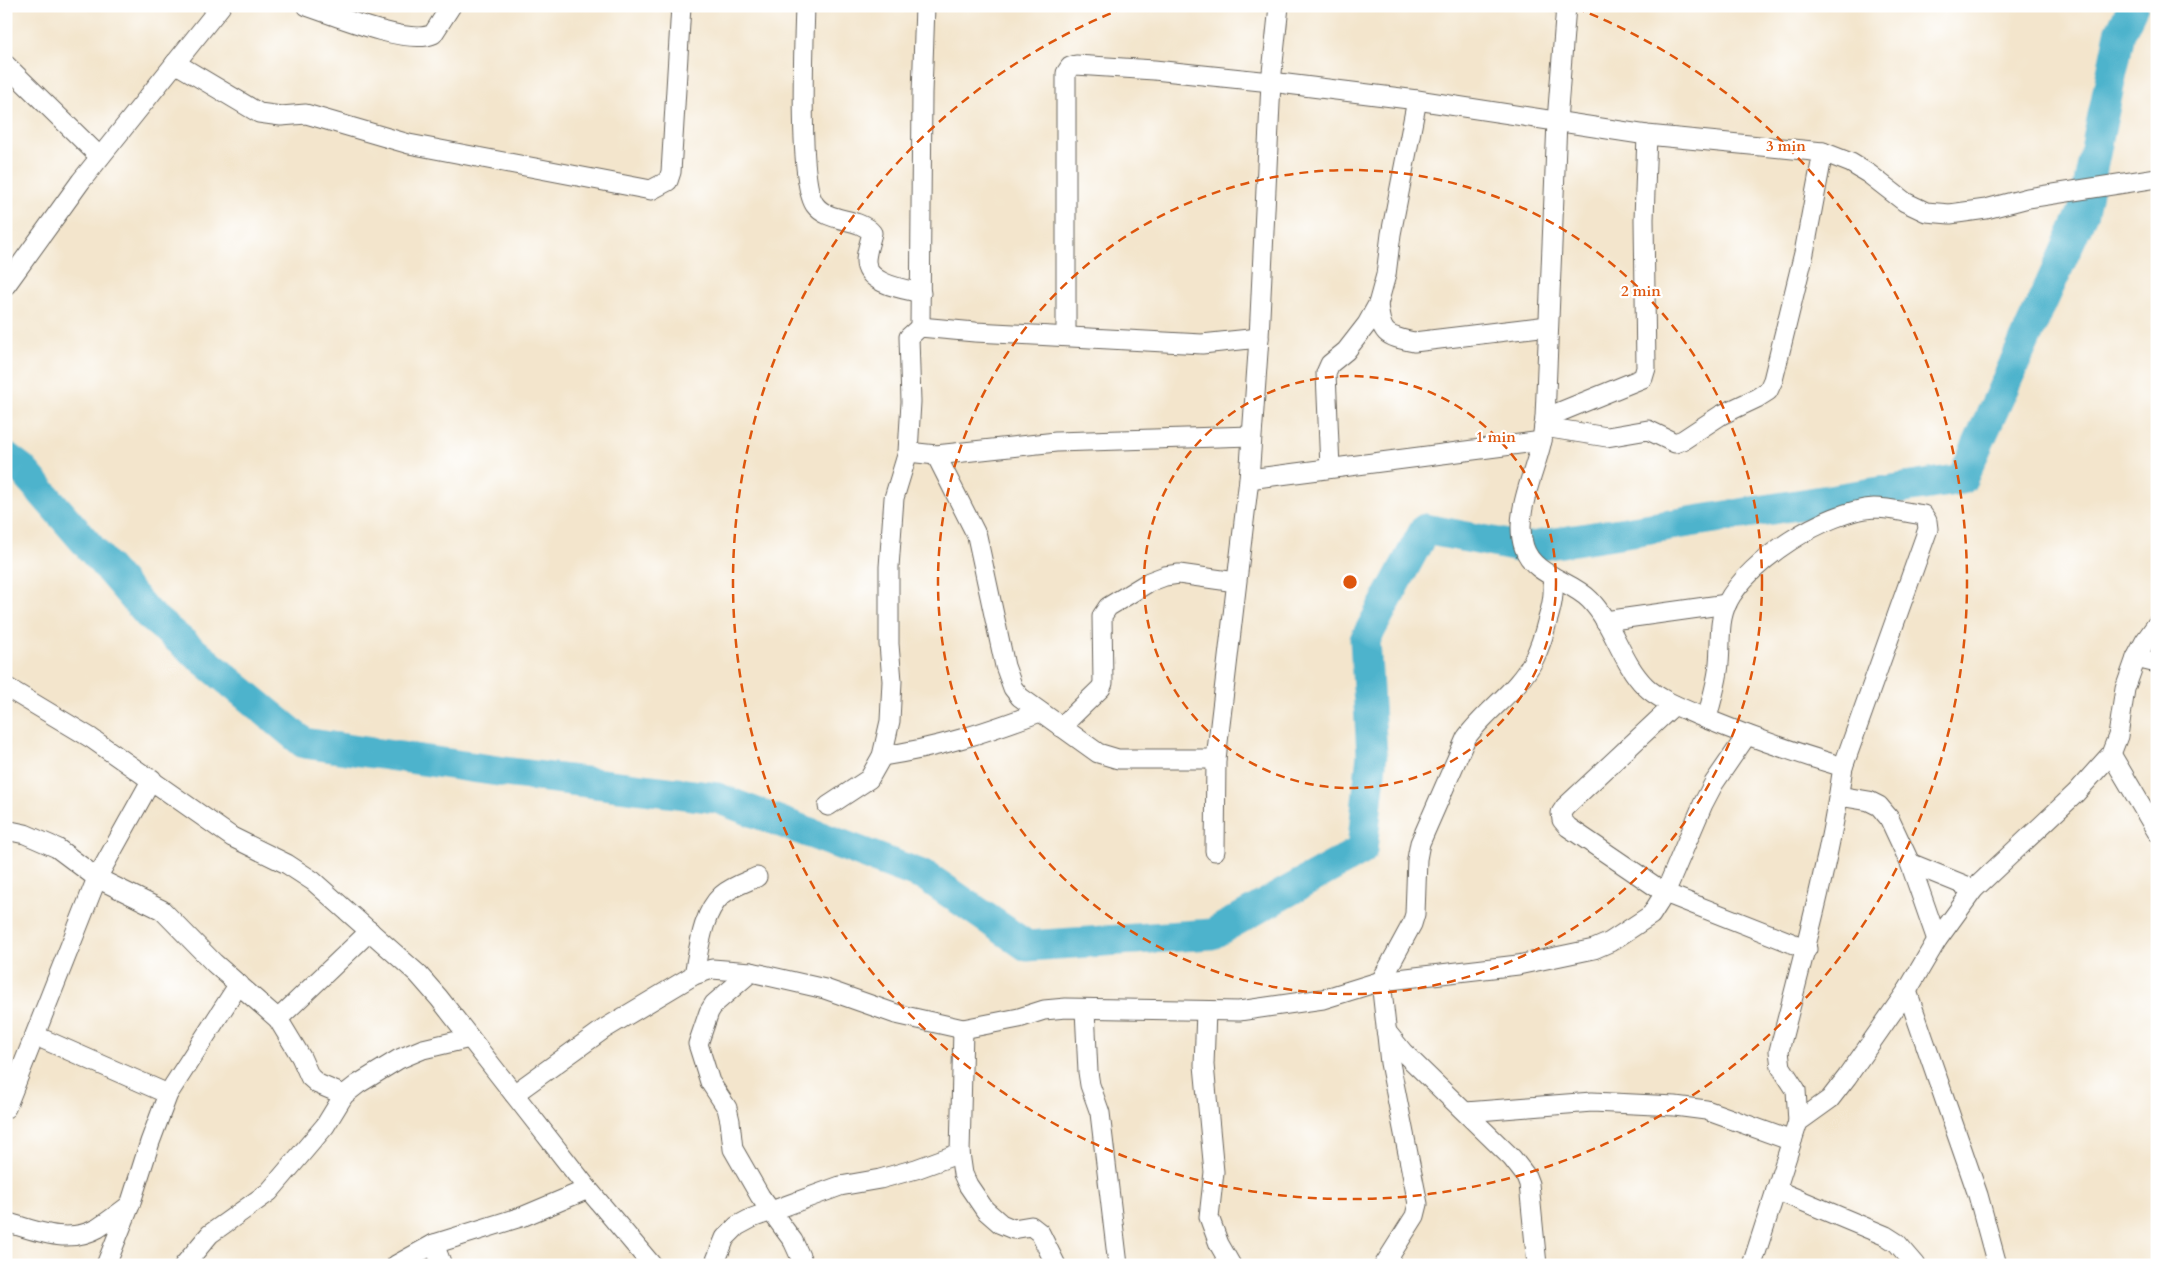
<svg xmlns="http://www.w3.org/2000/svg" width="2163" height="1271" font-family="Cardo,serif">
<rect width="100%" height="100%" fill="#fff"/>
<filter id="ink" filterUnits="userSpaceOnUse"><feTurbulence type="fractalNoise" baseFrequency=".02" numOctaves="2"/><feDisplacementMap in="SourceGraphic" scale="10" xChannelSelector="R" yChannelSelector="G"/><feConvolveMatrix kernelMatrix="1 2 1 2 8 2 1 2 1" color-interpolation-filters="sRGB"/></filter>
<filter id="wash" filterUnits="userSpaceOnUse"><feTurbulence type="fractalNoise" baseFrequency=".0096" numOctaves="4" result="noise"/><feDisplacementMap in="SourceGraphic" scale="20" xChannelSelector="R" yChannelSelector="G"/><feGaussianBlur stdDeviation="1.12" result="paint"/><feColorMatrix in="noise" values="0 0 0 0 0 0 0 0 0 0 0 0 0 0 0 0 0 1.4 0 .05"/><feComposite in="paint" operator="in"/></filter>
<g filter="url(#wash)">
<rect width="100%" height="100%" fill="#f3e5cc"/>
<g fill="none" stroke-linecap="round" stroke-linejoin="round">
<polyline stroke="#4db3cc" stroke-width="31" points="6,457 22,469 148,614 304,743 512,773 717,798 927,877 1027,946 1212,934 1362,850 1372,754 1365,640 1425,529 1524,548 1962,479 2083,212 2120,33 2133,6"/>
</g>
</g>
<g filter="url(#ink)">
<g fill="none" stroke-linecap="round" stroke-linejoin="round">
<g stroke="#67625a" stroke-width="21">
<g id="minor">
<path d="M307 6C333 15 409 46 433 34L451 6"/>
<path d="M805 6C804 40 798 183 815 205 828 223 859 217 872 233 870 242 866 252 866 261 866 284 904 289 921 293"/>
<path d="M1566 6 1557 121 1545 418C1544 425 1543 433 1542 440 1535 473 1513 514 1524 547 1533 576 1571 580 1590 600 1614 625 1621 662 1645 686 1660 701 1685 709 1704 718 1750 737 1796 753 1843 767"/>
<polyline points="175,63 259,113 281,116 306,114 409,144 651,190 668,181 671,172 681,6"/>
<polyline points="6,65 100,157"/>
<polyline points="6,285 81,181 221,6"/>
<path d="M1378 304C1381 334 1385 336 1414 342L1548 326"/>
<polyline points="920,327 922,93 925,6"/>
<polyline points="1066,336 1066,73 1070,67 1076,65 1154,70 1271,82 1417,100 1647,135 1823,152 1851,163 1869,174 1905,202 1926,212 1950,214 1986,209 2028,198 2157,178"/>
<polyline points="1545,418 1643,378 1646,368 1644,219 1647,135"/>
<polyline points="1544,427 1607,437 1648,430 1675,443 1683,440 1721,415 1757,398 1768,391 1773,380 1804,253 1823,152"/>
<polyline points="908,452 936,455 1056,442 1251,436"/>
<polyline points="936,455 977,536 1005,666 1013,688 1020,697 1098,753 1118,759 1216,759"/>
<polyline points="1330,468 1326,373 1330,364 1346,351 1367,324 1378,304 1386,275 1391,234 1417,100"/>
<polyline points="1249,479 1542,441"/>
<polyline points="1605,621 1727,604"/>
<polyline points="2136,658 2157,663"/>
<polyline points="6,687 91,738 232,837 287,864 313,881 418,974 439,998 588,1189 652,1265"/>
<polyline points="1674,705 1565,807 1561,813 1562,820 1568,827 1665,893 1807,949"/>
<path d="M1707 719C1711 701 1718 680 1719 663 1721 643 1718 621 1727 603 1749 560 1826 511 1874 508 1890 508 1908 513 1923 515L1927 521 1928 529 1843 767C1829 864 1803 957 1779 1051L1781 1067 1796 1090 1798 1122"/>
<polyline points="1061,727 1101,688 1103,683 1102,616 1108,607 1149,582 1165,576 1179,574 1236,582"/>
<polyline points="2111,754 2157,832"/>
<path d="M882 756C939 748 986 732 1040 712"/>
<polyline points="1839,796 1869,801 1879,806 1889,818 1910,863 1937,940"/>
<polyline points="828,806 869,779 882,756 890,721 892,681 889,644 889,567 894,498 908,452 911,402 909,337 920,327 975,332 1202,344 1259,338"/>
<polyline points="6,830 25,834 57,848 97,878 162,910 214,963 278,1019 301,1057 310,1077 318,1084 344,1095"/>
<polyline points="1215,851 1216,759 1249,479 1259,338 1271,82 1279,6"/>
<polyline points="1910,863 1974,889"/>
<polyline points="751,972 714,1004 709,1012 698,1044 710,1082 727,1108 730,1121 733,1149 760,1196 793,1241 804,1265"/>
<path d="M694 975C699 949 702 913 722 895 731 887 746 882 757 877"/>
<polyline points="1907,991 1978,1195 1997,1265"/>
<polyline points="1085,1010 1088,1072 1090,1085 1100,1113 1118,1265"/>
<polyline points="1206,1011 1204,1065 1214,1172 1209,1217 1219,1244 1231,1265"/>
<polyline points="278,1019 370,931"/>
<polyline points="963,1029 960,1153 963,1174 968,1185 985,1210 1001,1224 1013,1229 1031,1226 1040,1233 1056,1265"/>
<polyline points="1386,1031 1403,1052 1512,1158 1526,1176 1529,1184 1537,1265"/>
<polyline points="36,1036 168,1094"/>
<polyline points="514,1094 604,1029 694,975 712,969 751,972 825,989 896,1014 963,1029 1019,1018 1044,1010 1066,1008 1239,1011 1323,999 1381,981 1518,965 1594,949 1610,942 1651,915 1665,893 1703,804 1714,783 1747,735"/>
<polyline points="6,1108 97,878 152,779"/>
<polyline points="1466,1112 1592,1102 1675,1106 1706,1110 1792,1141"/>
<polyline points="1776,1190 1886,1236 1897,1243 1916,1265"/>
<path d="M6 1222C36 1231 68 1245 98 1228 109 1221 119 1213 130 1205"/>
<polyline points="434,1244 442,1265"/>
<polyline points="106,1265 130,1205 150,1142 168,1094 239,984"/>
<polyline points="184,1265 210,1234 269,1192 325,1126 344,1095 358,1084 399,1059 423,1049 470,1038"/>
<polyline points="396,1265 434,1244 524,1216 588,1189"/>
<polyline points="714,1265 725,1238 737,1226 752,1218 840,1186 880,1179 916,1169 960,1153"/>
<path d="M1384 1265 1415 1216 1418 1204 1390 1063 1381 981 1412 924 1415 914 1417 859 1420 843 1466 738C1486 710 1519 690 1534 659 1540 647 1544 634 1547 622 1552 606 1555 592 1552 576"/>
<polyline points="1752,1265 1798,1122 1830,1099 1847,1077 1907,991 1937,940 1974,889 2076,793 2111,754 2118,736 2125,689 2136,658 2145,641 2157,624"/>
</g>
</g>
<use href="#minor" stroke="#fff" stroke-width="19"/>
</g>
</g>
<g fill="none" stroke="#de560d" stroke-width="2.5" stroke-dasharray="9 6">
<circle cx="1350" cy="582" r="206"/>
<circle cx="1350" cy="582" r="412"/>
<path d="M1576 8A617 617 0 1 1 1124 8"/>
</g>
<circle cx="1350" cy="582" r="8" fill="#de560d" stroke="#fff" stroke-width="2.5"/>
<g font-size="15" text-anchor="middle" font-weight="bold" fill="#de560d" stroke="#fff" stroke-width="4.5" stroke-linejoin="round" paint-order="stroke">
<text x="1786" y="151">3 min</text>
<text x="1641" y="296">2 min</text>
<text x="1496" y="442">1 min</text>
</g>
<rect width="2163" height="1271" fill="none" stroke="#fff" stroke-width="25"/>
</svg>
